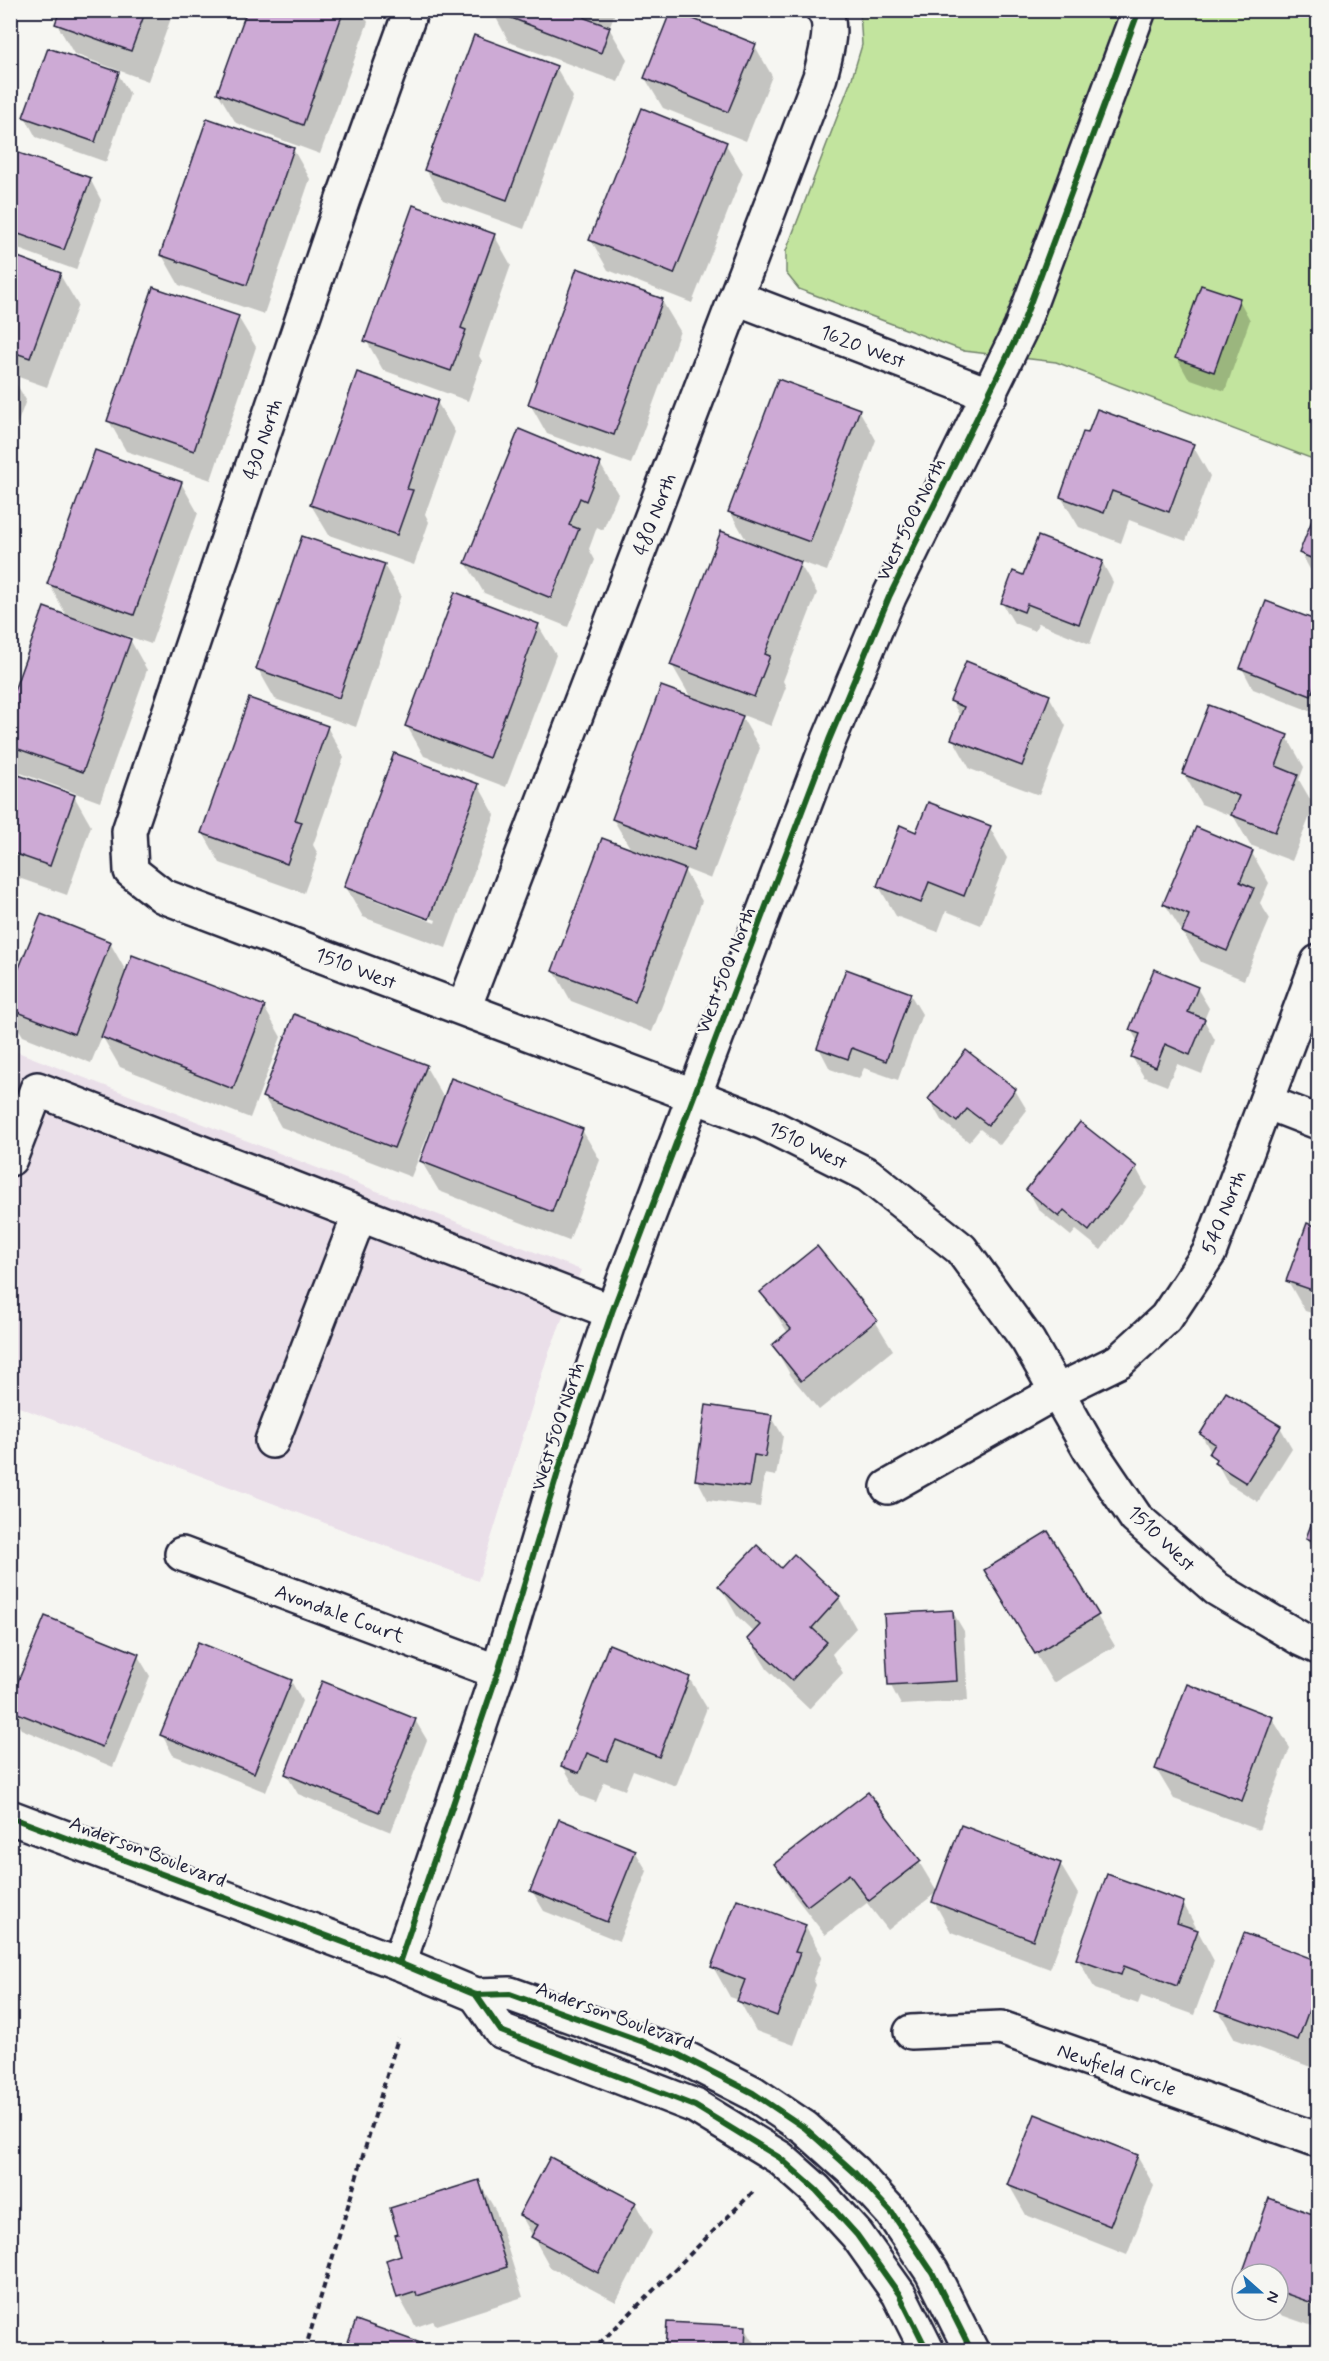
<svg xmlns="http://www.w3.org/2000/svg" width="1329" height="2361" font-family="Mynerve,sans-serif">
<rect width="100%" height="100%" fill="#f6f6f2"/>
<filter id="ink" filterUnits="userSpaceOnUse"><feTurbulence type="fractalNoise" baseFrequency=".0167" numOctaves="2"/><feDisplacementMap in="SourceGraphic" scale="12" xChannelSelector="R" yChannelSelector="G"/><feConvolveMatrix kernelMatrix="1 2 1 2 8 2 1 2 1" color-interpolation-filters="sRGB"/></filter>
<g filter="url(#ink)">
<polygon fill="#eadfe9" points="10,1049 581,1270 547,1358 478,1581 11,1404"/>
<polygon fill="#c2e49e" stroke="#72836c" stroke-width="1.5" points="860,11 1318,11 1318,461 1056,362 964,351 799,289 786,273 786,251 852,78 862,45"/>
<g fill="#0003" fill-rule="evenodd">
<polygon points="62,10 174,10 148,81 74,54 57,24"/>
<polygon points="248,10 361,10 368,22 320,154 236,123 218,93"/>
<polygon points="492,10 616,10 609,28 627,59 618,82 509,42"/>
<polygon points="755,46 772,76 746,141 663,108 645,78"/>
<polygon points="556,67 573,97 524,229 443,200 426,170"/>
<polygon points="118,74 130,94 106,162 36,137 25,117"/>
<polygon points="725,143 743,173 692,303 608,270 591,240"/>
<polygon points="293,149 310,179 264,314 179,285 162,255"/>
<polygon points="14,153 90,179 101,200 76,270 10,246 10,161"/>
<polygon points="494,235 511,265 479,356 482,361 468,401 383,370 366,340"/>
<polygon points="10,256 60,275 78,305 47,387 10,374"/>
<polygon points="1239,300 1250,320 1225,391 1188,378 1177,358"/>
<polygon points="662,301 680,331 631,464 547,434 530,404"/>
<polygon points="238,317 256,347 211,480 126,451 109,421"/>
<polygon points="10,378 14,380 26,400 10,444"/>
<polygon points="437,402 455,432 425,514 429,522 414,565 329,535 311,505"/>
<polygon points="859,410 876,440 827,571 798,561 817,593 783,681 786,687 771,726 740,714 760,748 711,879 683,868 702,901 652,1032 571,1001 554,971 632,851 613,819 691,698 672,665 748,543 730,512"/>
<polygon points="1193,446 1210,476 1186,541 1129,520 1121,543 1079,527 1061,497"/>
<polygon points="600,464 618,494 603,530 597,527 589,549 595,560 568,627 484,593 466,563"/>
<polygon points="181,483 198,513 151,644 128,636 147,670 100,802 15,771 10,763 10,707 68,618 49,584"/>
<polygon points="1318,509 1318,576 1312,573 1301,553"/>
<polygon points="1102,562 1113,582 1090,644 1038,623 1035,631 1014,623 1002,603 1024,577"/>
<polygon points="384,565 401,595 356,727 275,699 258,669"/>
<polygon points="1267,603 1318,623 1318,714 1253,689 1242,668"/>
<polygon points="538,625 556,655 506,787 424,756 407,726"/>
<polygon points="1049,696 1066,726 1039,795 970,769 953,739 961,718 951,700"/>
<polygon points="327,727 344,757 313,845 318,854 304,893 220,863 203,833"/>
<polygon points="1287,737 1304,767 1299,780 1314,806 1292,861 1250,845 1234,817 1201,804 1184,774"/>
<polygon points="10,774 74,796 91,826 67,895 10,875"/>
<path d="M478 785 495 815 446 948 363 917 346 887ZM369 895 436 920 435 923 369 898Z"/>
<polygon points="990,828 1007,858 981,925 946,911 938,932 896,916 878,885 917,834"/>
<polygon points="1252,853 1269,883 1260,903 1270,919 1244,980 1201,962 1165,904"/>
<polygon points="110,943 127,973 264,1007 281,1037 250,1118 120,1067 102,1036 91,1063 23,1036 10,1015 10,994"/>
<polygon points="1197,988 1209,1008 1204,1020 1215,1040 1202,1074 1177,1064 1167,1086 1144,1077 1132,1057 1138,1042 1131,1030"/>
<polygon points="910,994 922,1014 898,1080 864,1068 859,1079 830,1069 819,1048"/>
<polygon points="966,1052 1015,1090 1027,1110 1000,1145 980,1129 969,1142 941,1120 929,1099"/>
<polygon points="426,1067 445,1100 582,1130 600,1160 569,1241 439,1191 421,1161 438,1116 436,1115 411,1177 281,1127 264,1097"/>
<polygon points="1136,1168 1147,1188 1101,1250 1076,1230 1071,1236 1039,1210 1028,1190"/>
<polygon points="1308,1225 1318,1229 1318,1315 1305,1311 1288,1281"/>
<polygon points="762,1292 875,1321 893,1350 819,1410 791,1376 774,1346 788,1333"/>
<polygon points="771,1416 783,1436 776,1476 765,1474 760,1507 708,1500 697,1479"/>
<polygon points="1280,1427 1292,1448 1258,1502 1228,1483 1201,1434"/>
<polygon points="1318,1510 1318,1557 1307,1537"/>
<polygon points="1048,1533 1115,1646 1053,1683 1004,1600"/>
<polygon points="781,1570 839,1598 856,1628 832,1654 843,1673 809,1709 767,1669 749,1639 755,1633 737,1616 720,1586"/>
<polygon points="952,1611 964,1631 968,1701 901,1705 890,1684"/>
<polygon points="138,1656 150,1676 113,1767 21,1729 10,1711 10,1705"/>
<polygon points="689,1678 707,1708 676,1786 633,1770 625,1790 604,1782 596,1802 580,1796 563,1766"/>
<polygon points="291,1681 302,1701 266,1792 173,1755 162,1735"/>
<polygon points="1272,1718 1290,1748 1259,1830 1174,1799 1156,1769"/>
<polygon points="415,1720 427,1740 391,1832 298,1794 286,1774"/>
<polygon points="635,1851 647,1871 619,1941 544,1911 532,1891"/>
<polygon points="919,1862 937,1892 888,1930 867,1903 825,1935 793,1894 776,1864"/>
<polygon points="1060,1864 1078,1894 1050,1969 951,1932 934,1902"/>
<polygon points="1183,1903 1214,1961 1194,2015 1141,1996 1138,2004 1095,1989 1078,1959"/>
<polygon points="805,1926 822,1956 813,1979 816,1985 794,2045 756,2031 739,2000 730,1997 713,1967"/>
<polygon points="1245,1935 1318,1962 1318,2061 1316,2069 1235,2039 1218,2009"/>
<polygon points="1137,2156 1154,2186 1127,2255 1026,2215 1009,2185"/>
<polygon points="478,2181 496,2211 523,2297 436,2325 433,2321 416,2327 399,2297 403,2255"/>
<polygon points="1270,2200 1318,2217 1318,2328 1267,2310 1278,2310 1278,2274 1244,2274"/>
<polygon points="635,2203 652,2233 616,2302 550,2267 521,2215"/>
<polygon points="357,2322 425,2346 428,2350 347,2350"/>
<polygon points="668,2323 745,2327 758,2350 666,2350"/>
</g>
<g fill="#cdaad5" stroke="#22223b" stroke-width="1.5">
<polygon points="60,10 146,10 131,51 55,24"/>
<polygon points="247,10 344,10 303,125 217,93"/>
<polygon points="491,10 588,10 585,18 610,27 601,53"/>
<polygon points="671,10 756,44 728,112 644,78"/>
<polygon points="474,35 557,66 507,200 424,170"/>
<polygon points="48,48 119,72 95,142 23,117"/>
<polygon points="642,108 727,142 674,274 589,240"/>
<polygon points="207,118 294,148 247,285 160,255"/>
<polygon points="13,151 91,178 64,250 10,231"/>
<polygon points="413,205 495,234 461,328 466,330 451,371 364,341"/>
<polygon points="10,254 61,273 30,358 10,351"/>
<polygon points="577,268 663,299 614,435 528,404"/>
<polygon points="1201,285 1240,298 1214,372 1175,358"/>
<polygon points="153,287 239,316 194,451 107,421"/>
<polygon points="357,372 438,400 407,489 413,490 397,535 310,505"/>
<polygon points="778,379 860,409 810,542 728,512"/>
<polygon points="1097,409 1194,444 1169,512 1112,491 1104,513 1060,497 1083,432 1088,433"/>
<polygon points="519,429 601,463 586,501 580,498 569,525 579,529 551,598 465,563"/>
<polygon points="95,450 182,482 134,615 47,584"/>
<polygon points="1318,505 1318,561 1299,553"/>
<polygon points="721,531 801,562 765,654 770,656 754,697 670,665"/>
<polygon points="302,536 385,564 339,698 256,669"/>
<polygon points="1038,536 1103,561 1079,624 1027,604 1024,612 1001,603 1013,571 1023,575"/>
<polygon points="455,592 539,624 489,758 405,726"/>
<polygon points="1266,601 1318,621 1318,676 1311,696 1240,668"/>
<polygon points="44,607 131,639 83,772 10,746 10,702"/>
<polygon points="966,661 1050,695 1022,766 951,739 964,707 950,701"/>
<polygon points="661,686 743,716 694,850 612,819"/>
<polygon points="249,698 328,726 295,820 302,822 287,864 201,833"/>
<polygon points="1209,705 1288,735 1276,766 1298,775 1275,832 1231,815 1239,796 1182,774"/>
<polygon points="394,753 479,784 429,919 344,887"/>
<polygon points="10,772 75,795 50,866 10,852"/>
<polygon points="928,802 991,826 964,896 929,882 921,903 877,886 900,825 916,832"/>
<polygon points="1196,827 1253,851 1240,882 1254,888 1227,951 1182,932 1189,915 1163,904"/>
<polygon points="602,838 685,869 635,1002 552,971"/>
<polygon points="41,914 111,942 74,1034 10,1009 10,990"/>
<polygon points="132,955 265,1006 233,1089 101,1037"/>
<polygon points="846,969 911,993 886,1061 852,1048 848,1059 817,1048"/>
<polygon points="1154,969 1198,987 1188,1012 1205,1019 1190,1055 1165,1044 1156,1067 1131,1057 1140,1034 1129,1030"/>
<polygon points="294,1014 427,1065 394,1148 262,1097"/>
<polygon points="966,1050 1016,1089 988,1125 967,1109 957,1122 928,1099"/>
<polygon points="451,1078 583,1129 552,1212 420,1161"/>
<polygon points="1080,1122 1137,1167 1089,1231 1064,1210 1059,1217 1026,1190"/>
<polygon points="1307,1223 1318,1227 1318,1292 1286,1281"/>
<polygon points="817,1246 877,1320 801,1381 772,1345 791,1329 760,1292"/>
<polygon points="1226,1392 1281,1426 1246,1483 1214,1463 1216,1459 1209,1454 1215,1444 1200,1434"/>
<polygon points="706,1405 772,1415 765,1457 754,1455 749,1487 695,1480"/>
<polygon points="1318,1506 1318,1543 1306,1538"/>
<polygon points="1048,1531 1099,1615 1035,1654 984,1570"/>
<polygon points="757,1545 781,1568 794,1554 840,1597 812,1628 827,1642 792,1680 747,1639 760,1625 718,1586"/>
<polygon points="953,1610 957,1681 888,1685 884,1614"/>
<polygon points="45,1616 139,1654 102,1747 10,1710 10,1701"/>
<polygon points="198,1642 292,1680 254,1773 160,1735"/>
<polygon points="609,1644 690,1677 659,1757 616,1740 607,1761 587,1753 579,1773 561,1766"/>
<polygon points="322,1681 416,1719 379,1812 285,1774"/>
<polygon points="1187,1684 1273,1717 1242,1801 1155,1769"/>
<polygon points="868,1792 921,1861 869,1901 849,1874 807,1906 774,1864"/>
<polygon points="559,1819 636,1850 607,1922 530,1891"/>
<polygon points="961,1825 1061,1863 1033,1940 932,1902"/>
<polygon points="1107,1874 1184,1902 1177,1923 1198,1930 1177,1986 1124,1966 1121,1975 1076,1959"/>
<polygon points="737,1899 806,1925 795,1952 800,1953 777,2016 737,2001 745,1980 711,1967"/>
<polygon points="1244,1933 1318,1961 1318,1985 1298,2040 1216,2010"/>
<polygon points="1035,2114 1138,2155 1110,2226 1007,2185"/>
<polygon points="550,2157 636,2202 598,2273 531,2237 538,2225 519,2215"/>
<polygon points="479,2180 507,2267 417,2296 416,2292 397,2298 386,2260 401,2255 395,2235 398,2234 390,2208"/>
<polygon points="1269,2198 1318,2216 1318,2305 1278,2291 1278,2274 1242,2274"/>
<polygon points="356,2320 426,2345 424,2350 345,2350"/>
<polygon points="667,2322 746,2326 745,2350 665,2350"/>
</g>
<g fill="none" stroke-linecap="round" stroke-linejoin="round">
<g stroke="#22223b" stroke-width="38">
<g id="minor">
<polyline points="411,10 343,199 129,831 131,871 163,896 695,1096 764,1123 868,1175 961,1249 1028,1341 1090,1450 1136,1518 1217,1589 1301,1639 1318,1647"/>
<polyline points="737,298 990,395"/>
<path d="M464 1008 820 77C824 60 836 25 823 10"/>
<polyline points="1266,1102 1318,1122"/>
<polyline points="10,1159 37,1089 612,1312"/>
<polyline points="272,1441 359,1216"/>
<polyline points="888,1487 1058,1391 1119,1361 1166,1318 1209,1253 1318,962"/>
<polyline points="182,1554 498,1672"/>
<polyline points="10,1817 399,1963 476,1995 510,1994 677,2054 753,2093 805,2128 854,2172 892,2213 932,2272 971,2350"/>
<polyline points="399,1963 498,1672 562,1459 612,1312 829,740 889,597 1021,328 1139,10"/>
<polyline points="476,1995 501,2031 695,2106 780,2158 816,2190 857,2235 899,2294 927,2350"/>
<polyline points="911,2032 1001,2028 1318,2140"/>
</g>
</g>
<g stroke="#22223b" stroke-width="4" stroke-dasharray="6 4.5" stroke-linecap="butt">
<polyline points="599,2344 754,2191"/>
<polyline points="305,2350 398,2038"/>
</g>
<use href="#minor" stroke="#f6f6f2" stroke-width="33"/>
<g stroke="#f6f6f2" stroke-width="10">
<g id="cycleway">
<polyline points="10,1817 399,1963 476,1995 510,1994 677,2054 753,2093 805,2128 854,2172 892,2213 932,2272 971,2350"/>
<polyline points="399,1963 498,1672 562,1459 612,1312 829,740 889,597 1021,328 1139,10"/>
<polyline points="476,1995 501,2031 695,2106 780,2158 816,2190 857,2235 899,2294 927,2350"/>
</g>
</g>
<use href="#cycleway" stroke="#1b5e20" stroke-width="6"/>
</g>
</g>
<g text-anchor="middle" stroke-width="5" stroke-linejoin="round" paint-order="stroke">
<g font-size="20" fill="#22223b" stroke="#f6f6f2">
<text transform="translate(863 346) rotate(21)" y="7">1620 West</text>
<text transform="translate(262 439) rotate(-71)" y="7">430 North</text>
<text transform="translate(654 514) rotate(-69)" y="7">480 North</text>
<text transform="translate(910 519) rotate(-64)" y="7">West 500 North</text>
<text transform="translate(356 968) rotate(21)" y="7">1510 West</text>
<text transform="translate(725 970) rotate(-69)" y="7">West 500 North</text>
<text transform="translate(808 1145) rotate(26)" y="7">1510 West</text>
<text transform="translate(1223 1212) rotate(-68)" y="7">540 North</text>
<text transform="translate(557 1426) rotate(-72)" y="7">West 500 North</text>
<text transform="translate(1162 1538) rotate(44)" y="7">1510 West</text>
<text transform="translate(340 1613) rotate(20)" y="7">Avondale Court</text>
<text transform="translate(148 1851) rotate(21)" y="7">Anderson Boulevard</text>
<text transform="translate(615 2015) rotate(20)" y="7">Anderson Boulevard</text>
<text transform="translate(1117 2069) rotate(19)" y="7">Newfield Circle</text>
</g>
</g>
<rect width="1329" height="2361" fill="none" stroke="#f6f6f2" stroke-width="36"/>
<rect x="18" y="18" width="1293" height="2325" fill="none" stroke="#22223b" stroke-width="2" filter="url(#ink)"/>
<g transform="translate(1260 2292) rotate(111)"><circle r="28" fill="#f6f6f2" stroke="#a1a1a9" stroke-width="1.5"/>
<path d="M0-4.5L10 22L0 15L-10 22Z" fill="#1f6fb2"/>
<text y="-9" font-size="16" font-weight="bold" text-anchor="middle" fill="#22223b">N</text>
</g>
</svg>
